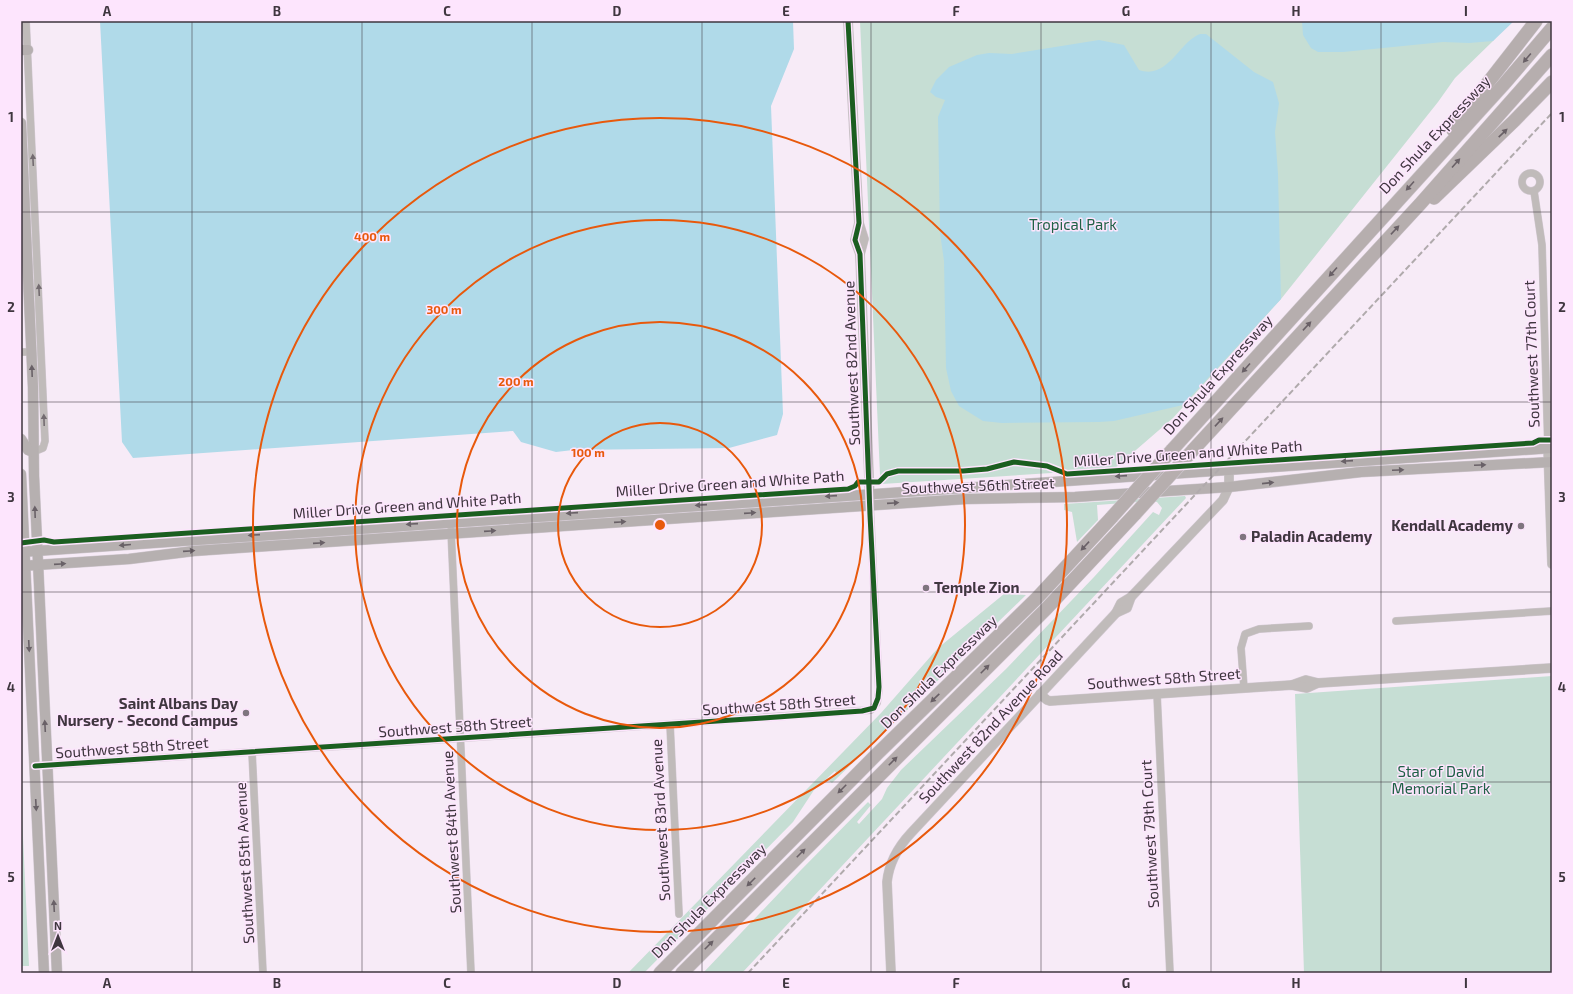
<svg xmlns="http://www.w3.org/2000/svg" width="1573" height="994" font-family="'Exo 2',sans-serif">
<rect width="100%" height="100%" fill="#f7ebf7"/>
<g fill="#c6ded4">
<polygon points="860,21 1510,21 1493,41 1455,78 1438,102 1281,299 1173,418 1114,469 882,484 880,475"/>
<polygon points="1185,496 1186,498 742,973 703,973 800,871 868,802 871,805 857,822 859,824 882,799 887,788 901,770 1006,669 1094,577 1153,512 1159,515 1162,508 1157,502 1151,501 1097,505 1098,520 1077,542 1072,512 1064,510 1064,504"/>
<polygon points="1004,594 1026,595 832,783 828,780 836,773 835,771 814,790 793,822 644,973 628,973 881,713 938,648"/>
<polygon points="1552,676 1552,973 1304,973 1295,694"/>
<polygon points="21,794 29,966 21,966"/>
</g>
<g fill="#b0dae9">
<polygon points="100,21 793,21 794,49 771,106 783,414 777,435 729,448 573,450 556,452 521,442 513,431 133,458 122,442"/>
<polygon points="1302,21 1514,21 1493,41 1469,43 1443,42 1343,52 1318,52 1311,48 1303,35"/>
<path d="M1200 34H1206L1254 72 1273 82 1279 103 1275 132 1278 174 1281 299 1183 405 1114 421 1099 422 1002 423 983 421 959 406 951 391 946 368 944 261 940 233 938 117 945 100 936 97 930 92 936 80 949 67 977 55 989 53 1012 54 1099 40 1124 45 1139 70C1168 80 1179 42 1200 34Z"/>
</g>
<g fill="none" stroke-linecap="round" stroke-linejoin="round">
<g stroke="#d1c8d1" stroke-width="8">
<g id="minor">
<polyline points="26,21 45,441 43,448 33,452"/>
<circle cx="1531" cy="182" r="9"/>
<polyline points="1534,191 1542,245 1548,448"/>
<polyline points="21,352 32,352"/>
<polyline points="451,530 471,973"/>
<polyline points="1396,621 1552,611"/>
<polyline points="1244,688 1241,648 1245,634 1259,629 1309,626"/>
<polyline points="1157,694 1170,973"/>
<polyline points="670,724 679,914"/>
<polyline points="252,752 263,973"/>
<polyline points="35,766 571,731 871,710 877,703 879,690 870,505"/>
</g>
</g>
<g stroke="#d1c8d1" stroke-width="10">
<g id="tertiary">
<polyline points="848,21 859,223 855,240 860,254 870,501"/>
<polyline points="859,223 864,239 860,254"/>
<polyline points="1548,448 1552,564"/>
<polyline points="1116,613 1121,603 1131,597 1223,500 1229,487 1229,469"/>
<polyline points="1292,685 1306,680 1318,683"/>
<polyline points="1040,694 1047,700 1050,701 1292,685 1307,688 1318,683 1552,668"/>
<path d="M891 973 887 882C889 862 898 847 911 833L1116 613 1127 608 1131 597"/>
</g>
</g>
<g stroke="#d1c8d1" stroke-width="11">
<g id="secondary">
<polyline points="21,50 28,50"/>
<polyline points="21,123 33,387 34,476 57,973"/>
<polyline points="21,439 28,450 33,452"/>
<polyline points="21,474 44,973"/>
<polyline points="21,552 1552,448"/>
<polyline points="21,566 129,559 194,551 966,499 1075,497 1229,487 1361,472 1552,462"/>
</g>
</g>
<g stroke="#d1c8d1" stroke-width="14">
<g id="motorway">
<polyline points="1453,130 1458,121 1536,21"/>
<polyline points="1434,198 1514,121 1552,82"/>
<polyline points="1172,450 1505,83 1552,28"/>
<polyline points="1193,450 1421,203 1552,55"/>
<polyline points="660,973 878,753 1037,598 1112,517"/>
<polyline points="682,973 1046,609 1135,514"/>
</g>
</g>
<use href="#minor" stroke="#c0bbba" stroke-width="7"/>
<use href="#tertiary" stroke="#c0bbba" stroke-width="9"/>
<use href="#secondary" stroke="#b6b0b0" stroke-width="10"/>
<use href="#motorway" stroke="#b6aeae" stroke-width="13"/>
<polyline stroke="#b0aaac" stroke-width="2" stroke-dasharray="6 3" stroke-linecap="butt" points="748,973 1552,113"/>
<g stroke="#d1c8d1" stroke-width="14" stroke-linecap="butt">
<g id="motorway-bridge">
<polyline points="1135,514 1193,450"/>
<polyline points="1112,517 1172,450"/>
</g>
</g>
<use href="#motorway-bridge" stroke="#b6aeae" stroke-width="13"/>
<g stroke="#fde5fd" stroke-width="8">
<g id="cycleway">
<polyline points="21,543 44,540 54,542 848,489 855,486 858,482 879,482 887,474 898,471 963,471 987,469 1014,462 1047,466 1067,474 1533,443 1539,440 1552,440"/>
<polyline points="35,766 763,718 862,711 874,708 878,698 879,687 870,515 860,254 855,240 859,223 848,21"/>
</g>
</g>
<use href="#cycleway" stroke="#1b5e20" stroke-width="5"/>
</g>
<defs><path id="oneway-solid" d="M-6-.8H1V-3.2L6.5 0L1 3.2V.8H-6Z"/></defs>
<g fill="#696066">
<use href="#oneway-solid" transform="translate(1527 58) rotate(130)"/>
<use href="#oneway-solid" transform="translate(1503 133) rotate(-44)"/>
<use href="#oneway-solid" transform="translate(1456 163) rotate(-48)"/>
<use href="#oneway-solid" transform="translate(1410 186) rotate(132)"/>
<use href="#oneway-solid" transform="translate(1395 230) rotate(-47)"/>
<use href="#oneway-solid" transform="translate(1333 272) rotate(132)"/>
<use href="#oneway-solid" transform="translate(1307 326) rotate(-47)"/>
<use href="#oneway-solid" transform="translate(1246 368) rotate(132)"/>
<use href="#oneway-solid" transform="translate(1219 422) rotate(-47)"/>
<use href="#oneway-solid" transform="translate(1085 546) rotate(133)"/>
<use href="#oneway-solid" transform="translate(985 669) rotate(-45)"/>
<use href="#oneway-solid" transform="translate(935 698) rotate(136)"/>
<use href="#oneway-solid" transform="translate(893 761) rotate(-45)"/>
<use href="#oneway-solid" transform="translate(842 789) rotate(135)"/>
<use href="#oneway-solid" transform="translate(801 853) rotate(-45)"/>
<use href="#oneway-solid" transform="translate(751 882) rotate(135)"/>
<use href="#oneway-solid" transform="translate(709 945) rotate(-45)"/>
</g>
<g fill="#736b70">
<use href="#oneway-solid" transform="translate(33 160) rotate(-93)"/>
<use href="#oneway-solid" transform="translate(39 290) rotate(-93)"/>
<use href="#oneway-solid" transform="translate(44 420) rotate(-92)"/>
</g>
<g fill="#696167">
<use href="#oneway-solid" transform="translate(32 371) rotate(-92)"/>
<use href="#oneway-solid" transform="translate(1347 461) rotate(176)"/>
<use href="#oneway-solid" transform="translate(1480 465) rotate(-3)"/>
<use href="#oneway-solid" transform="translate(1398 470) rotate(-3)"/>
<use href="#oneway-solid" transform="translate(1121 476) rotate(176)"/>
<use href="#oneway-solid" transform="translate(1268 483) rotate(-6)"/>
<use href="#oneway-solid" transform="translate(831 496) rotate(176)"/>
<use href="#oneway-solid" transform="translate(893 503) rotate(-4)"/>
<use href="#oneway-solid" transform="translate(701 505) rotate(176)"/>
<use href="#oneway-solid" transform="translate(35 512) rotate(-92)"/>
<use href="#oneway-solid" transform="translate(572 513) rotate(176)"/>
<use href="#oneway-solid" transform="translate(750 513) rotate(-4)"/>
<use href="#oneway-solid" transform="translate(620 522) rotate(-4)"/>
<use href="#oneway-solid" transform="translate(412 524) rotate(176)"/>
<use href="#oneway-solid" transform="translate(490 531) rotate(-4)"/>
<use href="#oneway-solid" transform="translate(254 535) rotate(176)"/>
<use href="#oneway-solid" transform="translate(319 543) rotate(-4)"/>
<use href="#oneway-solid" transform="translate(125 545) rotate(175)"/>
<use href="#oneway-solid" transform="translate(189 551) rotate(-4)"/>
<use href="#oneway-solid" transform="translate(60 564) rotate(-4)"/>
<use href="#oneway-solid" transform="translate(29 646) rotate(87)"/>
<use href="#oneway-solid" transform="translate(45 726) rotate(-93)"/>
<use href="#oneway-solid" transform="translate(36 805) rotate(87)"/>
<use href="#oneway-solid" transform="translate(54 906) rotate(-93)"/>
</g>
<path fill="none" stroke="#3f363f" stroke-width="1" stroke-opacity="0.55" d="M192 21V973M362 21V973M532 21V973M702 21V973M871 21V973M1041 21V973M1211 21V973M1381 21V973M21 212H1552M21 402H1552M21 592H1552M21 782H1552"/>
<g fill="none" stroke="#e8590c" stroke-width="2">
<circle cx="660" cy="525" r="102"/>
<circle cx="660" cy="525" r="203"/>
<circle cx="660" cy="525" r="305"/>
<circle cx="660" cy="525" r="407"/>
</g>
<g fill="#7f757f" stroke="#fde5fd" stroke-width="1.5">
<circle cx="1521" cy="526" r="4"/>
<circle cx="1243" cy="537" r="4"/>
<circle cx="926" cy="588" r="4"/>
<circle cx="246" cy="713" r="4"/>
</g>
<g text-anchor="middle" stroke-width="3" stroke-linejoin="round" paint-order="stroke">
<g font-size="15" fill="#3f363f" stroke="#fde5fd">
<text transform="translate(1435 135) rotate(-47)" y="5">Don Shula Expressway</text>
<text transform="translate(1532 354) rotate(-92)" y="5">Southwest 77th Court</text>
<text transform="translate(852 363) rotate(-92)" y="5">Southwest 82nd Avenue</text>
<text transform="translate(1218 375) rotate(-48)" y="5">Don Shula Expressway</text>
<text transform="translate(1188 454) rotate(-4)" y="5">Miller Drive Green and White Path</text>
<text transform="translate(730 484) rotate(-4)" y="5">Miller Drive Green and White Path</text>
<text transform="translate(978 486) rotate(-2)" y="5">Southwest 56th Street</text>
<text transform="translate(407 506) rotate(-4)" y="5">Miller Drive Green and White Path</text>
<text transform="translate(939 672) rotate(-44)" y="5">Don Shula Expressway</text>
<text transform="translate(1164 679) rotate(-4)" y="5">Southwest 58th Street</text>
<text transform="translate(779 705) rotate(-4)" y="5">Southwest 58th Street</text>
<text transform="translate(455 727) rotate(-4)" y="5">Southwest 58th Street</text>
<text transform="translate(991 727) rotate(-47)" y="5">Southwest 82nd Avenue Road</text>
<text transform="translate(132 748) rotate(-4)" y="5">Southwest 58th Street</text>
<text transform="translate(661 820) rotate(-93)" y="5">Southwest 83rd Avenue</text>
<text transform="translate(452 832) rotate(-93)" y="5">Southwest 84th Avenue</text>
<text transform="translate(1150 834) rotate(-93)" y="5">Southwest 79th Court</text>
<text transform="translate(245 863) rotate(-93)" y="5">Southwest 85th Avenue</text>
<text transform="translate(709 901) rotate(-45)" y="5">Don Shula Expressway</text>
</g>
<g font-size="15" fill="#1f6146" stroke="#fde5fd">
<text x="1073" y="230">Tropical Park</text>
<text x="1441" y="777">Star of David<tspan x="1441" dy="17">Memorial Park</tspan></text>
</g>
<g font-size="15" font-weight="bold" fill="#3f363f" stroke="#fde5fd" text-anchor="end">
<text x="1513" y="531">Kendall Academy</text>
<text x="1251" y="542" text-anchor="start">Paladin Academy</text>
<text x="934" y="593" text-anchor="start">Temple Zion</text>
<text x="238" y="709">Saint Albans Day<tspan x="238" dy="17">Nursery - Second Campus</tspan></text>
</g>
</g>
<circle cx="660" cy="525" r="6" fill="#e8590c" stroke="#fde5fd" stroke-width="2"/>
<g font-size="12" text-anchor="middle" font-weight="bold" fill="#e8590c" stroke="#fde5fd" stroke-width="3" stroke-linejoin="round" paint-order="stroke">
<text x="372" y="241">400 m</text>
<text x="444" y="314">300 m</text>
<text x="516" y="386">200 m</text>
<text x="588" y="457">100 m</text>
</g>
<rect width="1573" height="994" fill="none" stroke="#fde5fd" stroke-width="44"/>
<g transform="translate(58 936)" stroke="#fde5fd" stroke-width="3" paint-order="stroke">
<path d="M0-3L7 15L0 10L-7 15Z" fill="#3f363f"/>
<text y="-6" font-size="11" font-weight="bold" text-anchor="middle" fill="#3f363f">N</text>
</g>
<rect x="22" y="22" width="1529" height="950" fill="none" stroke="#3f363f" stroke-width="1.5"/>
<g font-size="13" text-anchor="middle" font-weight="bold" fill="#3f363f">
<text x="107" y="16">A</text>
<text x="277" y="16">B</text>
<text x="447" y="16">C</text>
<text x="617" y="16">D</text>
<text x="786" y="16">E</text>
<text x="956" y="16">F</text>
<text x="1126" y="16">G</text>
<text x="1296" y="16">H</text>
<text x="1466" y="16">I</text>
<text x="11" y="122">1</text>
<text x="1562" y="122">1</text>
<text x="11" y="312">2</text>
<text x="1562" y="312">2</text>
<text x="11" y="502">3</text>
<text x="1562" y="502">3</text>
<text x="11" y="692">4</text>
<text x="1562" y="692">4</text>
<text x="11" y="882">5</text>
<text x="1562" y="882">5</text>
<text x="107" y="988">A</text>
<text x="277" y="988">B</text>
<text x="447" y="988">C</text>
<text x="617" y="988">D</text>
<text x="786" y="988">E</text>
<text x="956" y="988">F</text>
<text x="1126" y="988">G</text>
<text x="1296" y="988">H</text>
<text x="1466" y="988">I</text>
</g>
</svg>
